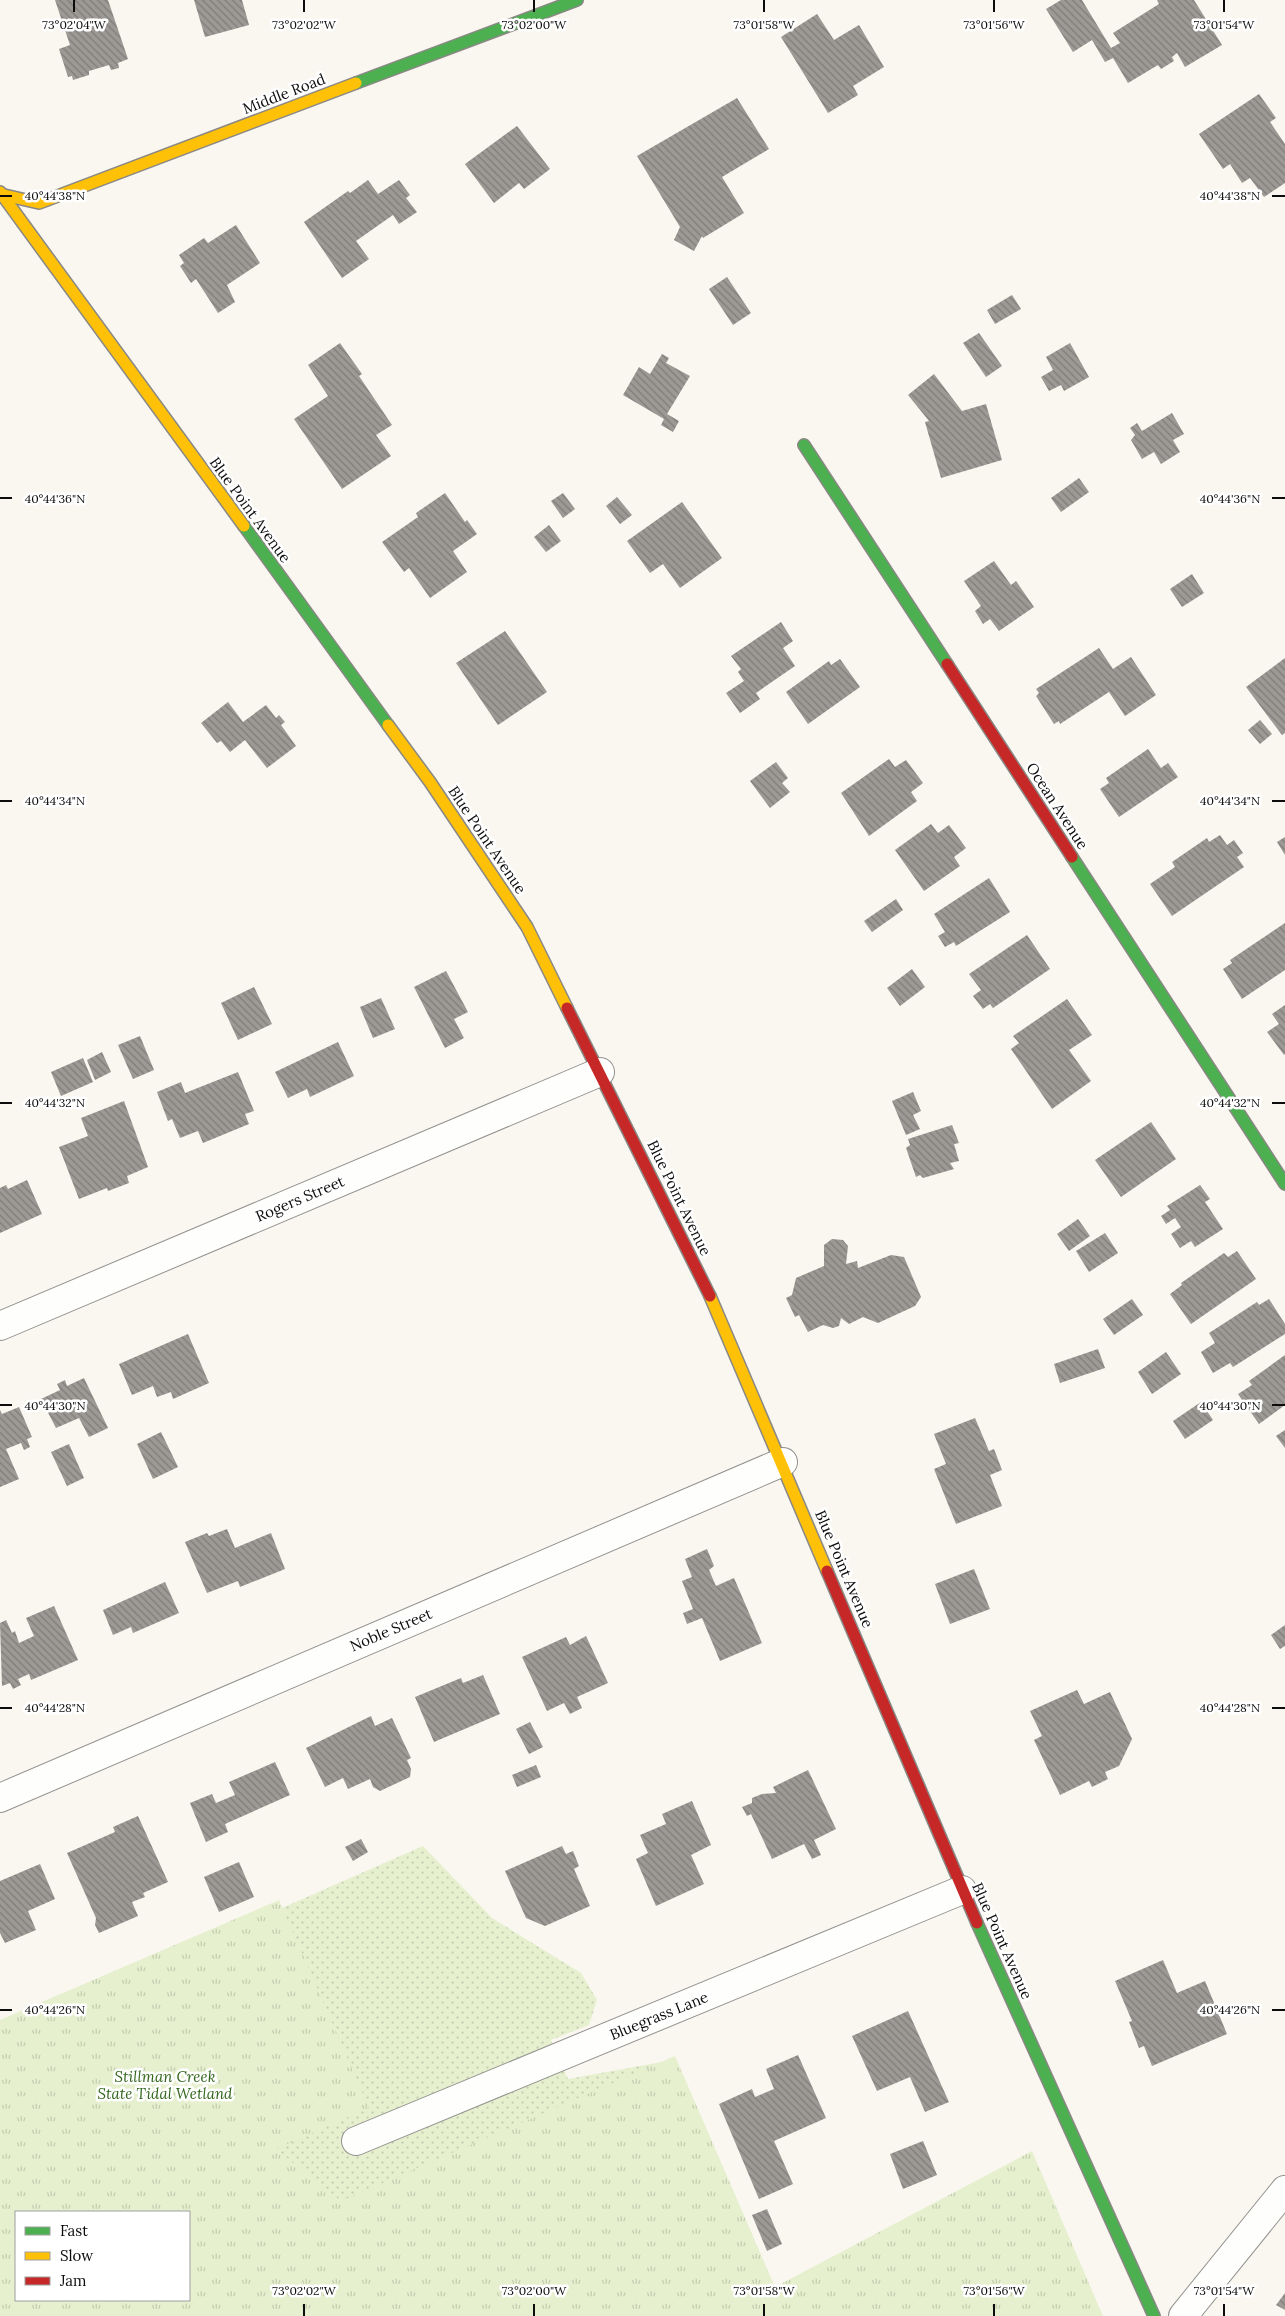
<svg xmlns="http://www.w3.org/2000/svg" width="1285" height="2316" font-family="Lora,serif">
<defs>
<pattern id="grass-dots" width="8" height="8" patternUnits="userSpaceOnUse" patternTransform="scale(1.25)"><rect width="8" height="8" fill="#e6f0cf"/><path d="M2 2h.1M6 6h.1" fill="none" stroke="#c4cdb1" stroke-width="1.8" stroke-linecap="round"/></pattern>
<pattern id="park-tufts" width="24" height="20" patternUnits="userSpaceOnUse" patternTransform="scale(1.25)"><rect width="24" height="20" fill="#e6f0cf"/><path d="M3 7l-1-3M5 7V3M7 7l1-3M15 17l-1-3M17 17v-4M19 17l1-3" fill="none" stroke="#c4cdb1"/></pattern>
<pattern id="building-back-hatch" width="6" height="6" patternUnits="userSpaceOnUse" patternTransform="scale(1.25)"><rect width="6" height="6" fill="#9d9a96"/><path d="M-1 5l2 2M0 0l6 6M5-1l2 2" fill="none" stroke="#7e7c79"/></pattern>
</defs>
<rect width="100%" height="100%" fill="#faf7f0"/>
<polygon fill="url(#grass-dots)" points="423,1846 492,1918 581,1973 597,2000 589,2025 551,2040 568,2079 662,2062 766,2299 1086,2316 506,2316 240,2178 218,1936"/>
<path fill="url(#park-tufts)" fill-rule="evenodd" d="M279 1900 369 2108 276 2149 341 2201 675 2056 775 2287 1032 2151 1103 2316H0V2020ZM16 2212H189V2300H16Z"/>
<g fill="url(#building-back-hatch)">
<polygon points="55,0 108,0 128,59 118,63 119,68 111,70 109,65 89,71 89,75 73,80 72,76 68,77 59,49 70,45"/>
<polygon points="194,0 242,0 249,25 205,37"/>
<polygon points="1061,0 1082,0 1111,48 1120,43 1113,33 1159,4 1157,0 1194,0 1222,45 1185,67 1177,53 1172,57 1174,61 1161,69 1158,65 1128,83 1113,58 1105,62 1092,40 1073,52 1046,9"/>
<polygon points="817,14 834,40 859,25 884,67 853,86 858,95 828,113 781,37"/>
<polygon points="1259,94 1276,118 1270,122 1285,144 1285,183 1264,197 1250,178 1242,183 1230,164 1223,169 1199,134"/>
<polygon points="737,98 769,149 722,177 744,213 703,238 702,236 694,251 674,240 680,227 637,156"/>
<polygon points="517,126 550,169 524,189 519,183 494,203 465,164"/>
<polygon points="368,180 378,194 399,180 410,195 406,198 417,212 399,224 393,215 356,241 369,259 342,278 304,222 348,191 350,193"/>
<polygon points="236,225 260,263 227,285 235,302 218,313 196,279 191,283 180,266 184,263 179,255 204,238 208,243"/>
<polygon points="727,277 751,313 733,325 709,289"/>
<polygon points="1012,295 1021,309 995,324 987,310"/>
<polygon points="979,333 1002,366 986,377 963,343"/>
<polygon points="340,343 362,374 359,376 392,425 376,435 391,456 342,489 294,419 328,396 308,365"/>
<polygon points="1070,343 1089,377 1064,391 1061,385 1049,391 1041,377 1053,370 1046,357"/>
<polygon points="662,354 669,358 666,363 690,376 667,414 679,421 673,432 661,425 664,419 623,395 639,367 650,374"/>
<polygon points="934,374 962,411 986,404 1002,460 941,478 925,422 929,421 908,395"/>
<polygon points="1172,413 1184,434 1173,440 1180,452 1161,464 1154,452 1142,459 1131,440 1135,435 1130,428 1137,423 1142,431"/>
<polygon points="1079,478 1089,492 1061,512 1051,498"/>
<polygon points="445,493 465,522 467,520 477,534 453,551 467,572 430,598 409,568 404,572 382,542 418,517 416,513"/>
<polygon points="563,493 575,509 563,518 551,501"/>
<polygon points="617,497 632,515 620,524 606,506"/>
<polygon points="682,502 722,558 680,588 663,564 650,573 627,541"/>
<polygon points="549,525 561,541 546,552 534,537"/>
<polygon points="994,561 1011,585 1016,581 1034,607 999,631 990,619 983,624 975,611 981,606 964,581"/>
<polygon points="1192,574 1204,593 1182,607 1170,589"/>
<polygon points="781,622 793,641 783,648 795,666 756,693 760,699 740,713 726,693 744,681 738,672 741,669 731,656"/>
<polygon points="505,631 547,692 498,725 456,663"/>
<polygon points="1099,648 1113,669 1131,657 1156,695 1125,716 1109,692 1060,724 1059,721 1054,724 1036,696 1039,693 1036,689"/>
<polygon points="1285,658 1285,733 1282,735 1246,687"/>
<polygon points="840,659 860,687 808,724 786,692 829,661 831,665"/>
<polygon points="228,702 243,722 266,705 276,718 279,715 285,722 281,725 296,746 267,768 245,740 230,752 221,741 217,743 201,723"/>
<polygon points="1260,720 1272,734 1260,744 1248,730"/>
<polygon points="1148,749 1161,768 1168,763 1178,777 1119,817 1100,789 1109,783 1106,778"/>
<polygon points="889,759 895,767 906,760 923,783 911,792 917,801 869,836 841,793"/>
<polygon points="776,762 788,778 782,783 790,792 770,808 750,781"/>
<polygon points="931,824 938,833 949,825 966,848 954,857 960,866 924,891 895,850"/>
<polygon points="1220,835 1227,845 1234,840 1243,853 1237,857 1244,867 1172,916 1150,884 1175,867 1172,862 1207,838 1209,842"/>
<polygon points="1285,837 1285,855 1277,842"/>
<polygon points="989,878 1010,912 956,946 954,942 945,947 938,936 945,932 934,914"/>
<polygon points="896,899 903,910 872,932 864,921"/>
<polygon points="1285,923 1285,970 1242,999 1223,969 1232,963 1230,960"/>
<polygon points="1027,935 1050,969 993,1008 990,1004 983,1009 973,996 981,990 969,974"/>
<polygon points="912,969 925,987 900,1006 887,988"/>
<polygon points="446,971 468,1012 454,1019 464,1038 445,1048 414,987"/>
<polygon points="254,987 272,1024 238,1040 221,1003"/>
<polygon points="381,998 395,1029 373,1038 360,1007"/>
<polygon points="1067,999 1092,1035 1069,1050 1091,1081 1052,1109 1011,1049 1019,1043 1013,1036"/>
<polygon points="1285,1005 1285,1054 1284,1055 1267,1032 1279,1024 1272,1014"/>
<polygon points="140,1036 154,1070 133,1079 118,1045"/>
<polygon points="338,1042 354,1076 310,1097 307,1089 288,1098 275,1072"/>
<polygon points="102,1052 111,1072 95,1080 87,1060"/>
<polygon points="83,1058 93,1082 61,1096 51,1072"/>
<polygon points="238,1072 254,1111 245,1114 249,1124 203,1143 198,1131 180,1138 172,1119 168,1121 157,1092 181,1082 185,1093"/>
<polygon points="913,1092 921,1111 913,1115 920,1129 906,1135 892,1101"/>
<polygon points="124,1101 148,1167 127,1176 129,1183 108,1191 107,1188 79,1199 59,1147 88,1136 81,1118"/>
<polygon points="1151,1122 1176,1159 1121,1197 1095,1160"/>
<polygon points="952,1125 959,1143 954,1144 959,1161 950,1163 954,1169 923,1178 920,1175 916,1177 906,1148 910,1145 908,1139"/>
<polygon points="27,1180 42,1214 0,1233 0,1188 6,1185 8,1189"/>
<polygon points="1200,1185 1210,1199 1205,1202 1223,1229 1195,1247 1191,1241 1180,1248 1171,1234 1181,1227 1175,1218 1166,1224 1161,1216 1170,1210 1167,1206"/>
<polygon points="1078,1219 1090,1236 1069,1251 1057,1234"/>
<polygon points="1105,1233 1118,1253 1089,1272 1076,1251"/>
<polygon points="832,1239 843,1240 848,1246 846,1264 857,1261 858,1268 891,1255 904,1257 921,1297 915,1306 878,1323 863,1317 849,1324 841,1318 839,1326 833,1328 823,1325 808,1332 799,1315 795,1317 786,1298 792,1295 796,1278 824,1266 824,1245"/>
<polygon points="1237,1251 1256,1279 1191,1324 1170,1294 1182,1285 1181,1283 1224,1253 1228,1257"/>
<polygon points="1132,1299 1143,1315 1114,1335 1103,1319"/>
<polygon points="1269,1299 1285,1324 1285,1334 1233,1367 1230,1363 1213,1373 1201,1352 1215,1343 1209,1333 1257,1302 1259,1305"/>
<polygon points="188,1334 209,1383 173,1399 171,1392 157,1397 153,1386 132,1395 119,1364"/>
<polygon points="1098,1349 1105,1368 1060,1383 1054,1364"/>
<polygon points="1166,1352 1181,1374 1152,1394 1138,1372"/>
<polygon points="1285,1355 1285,1405 1259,1424 1238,1394 1252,1385 1249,1381"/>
<polygon points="84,1378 108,1428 89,1437 79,1418 56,1428 41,1399 60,1390 57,1384 65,1380 67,1386"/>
<polygon points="1201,1402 1213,1420 1185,1439 1173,1421"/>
<polygon points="19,1407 32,1437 27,1439 30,1447 24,1450 21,1443 6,1449 19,1479 0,1487 0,1410 2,1414"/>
<polygon points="975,1418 989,1451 994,1449 1002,1470 990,1475 1002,1506 956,1524 934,1469 946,1464 934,1434"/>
<polygon points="1285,1430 1285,1448 1276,1436"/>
<polygon points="161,1432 178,1467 153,1479 137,1444"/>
<polygon points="69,1444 84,1478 67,1486 51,1452"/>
<polygon points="227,1529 235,1548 271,1533 285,1569 240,1587 238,1581 207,1593 185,1542 207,1533 209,1536"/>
<polygon points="707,1549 714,1566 709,1570 716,1586 734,1578 762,1643 720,1661 702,1618 687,1624 683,1613 693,1609 682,1581 692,1577 685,1559"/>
<polygon points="974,1569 990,1609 950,1624 935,1584"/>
<polygon points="165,1582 179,1613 133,1633 131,1627 113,1635 103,1610"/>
<polygon points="54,1606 78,1660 31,1680 29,1674 18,1679 21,1685 13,1689 10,1683 2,1686 0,1623 6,1620 12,1633 15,1631 19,1643 34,1636 26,1618"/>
<polygon points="1285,1625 1285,1646 1280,1649 1271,1635"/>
<polygon points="586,1636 608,1683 577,1697 582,1708 570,1714 564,1703 547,1711 522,1657 566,1637 570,1645"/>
<polygon points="483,1675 500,1714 434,1742 415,1697 461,1678 463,1683"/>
<polygon points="1077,1690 1084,1704 1110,1692 1132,1739 1119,1766 1105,1772 1108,1779 1092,1787 1089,1781 1060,1795 1034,1740 1042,1736 1030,1711"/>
<polygon points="371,1716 375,1726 392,1718 411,1758 407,1760 411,1769 410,1777 380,1791 373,1787 370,1779 348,1789 343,1778 325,1787 306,1748"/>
<polygon points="530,1722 543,1747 529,1754 516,1729"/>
<polygon points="275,1762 290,1795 225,1824 228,1832 206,1842 190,1803 212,1794 216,1803 235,1795 229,1782"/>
<polygon points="536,1765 541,1777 517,1787 512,1775"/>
<polygon points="808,1770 836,1829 814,1840 821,1855 812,1859 804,1844 772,1859 751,1814 747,1816 742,1807 752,1803 752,1798 762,1794 776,1793 773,1787"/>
<polygon points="692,1801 711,1845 691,1855 704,1884 656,1906 636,1859 648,1853 640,1835 666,1824 662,1814"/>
<polygon points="138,1816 168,1882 143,1893 145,1897 132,1902 138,1916 99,1933 95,1925 96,1918 67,1853 115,1832 113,1827"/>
<polygon points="361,1839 368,1852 353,1861 345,1847"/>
<polygon points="562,1846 566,1854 573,1851 579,1866 574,1869 590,1906 545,1926 526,1918 505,1871"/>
<polygon points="239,1862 254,1897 219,1912 204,1877"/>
<polygon points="40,1864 55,1899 28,1911 36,1930 5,1943 0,1933 0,1881"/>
<polygon points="1163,1960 1177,1993 1205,1981 1227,2034 1152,2066 1144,2046 1139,2048 1129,2022 1132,2021 1115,1981"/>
<polygon points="908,2011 949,2102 925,2112 910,2077 877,2091 852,2036"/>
<polygon points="798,2055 826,2118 774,2141 793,2184 759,2199 719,2104 752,2089 755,2097 774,2089 766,2069"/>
<polygon points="923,2141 937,2175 903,2189 890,2154"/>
<polygon points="767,2209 782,2244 767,2251 752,2215"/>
<polygon points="1285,2293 1285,2310 1276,2305"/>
</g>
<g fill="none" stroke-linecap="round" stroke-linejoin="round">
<g stroke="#93928f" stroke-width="30">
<g id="street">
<polyline points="0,1326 600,1072"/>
<polyline points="0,1798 783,1462"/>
<polyline points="356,2141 962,1890"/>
<polyline points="1183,2316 1285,2190"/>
</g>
</g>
<g stroke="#8a8885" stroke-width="14">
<g id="fast">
<polyline points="356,83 577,0"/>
<polyline points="804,445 947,664"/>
<polyline points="244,526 388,725"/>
<polyline points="1072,857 1285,1184"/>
<polyline points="977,1923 1154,2316"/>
</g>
</g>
<g stroke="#8a8885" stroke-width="14">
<g id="slow">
<polyline points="0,192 244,526"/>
<polyline points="0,194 39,203 356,83"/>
<polyline points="388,725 430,782 527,927 567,1008"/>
<polyline points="710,1296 827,1571"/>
</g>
</g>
<g stroke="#8a8885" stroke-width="14">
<g id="jam">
<polyline points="947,664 1072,857"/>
<polyline points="567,1008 710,1296"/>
<polyline points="827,1571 977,1923"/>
</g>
</g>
<use href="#street" stroke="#fefefd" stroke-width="28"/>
<use href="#fast" stroke="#4caf50" stroke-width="11"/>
<use href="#slow" stroke="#ffc107" stroke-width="11"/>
<use href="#jam" stroke="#c62828" stroke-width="11"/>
</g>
<path fill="none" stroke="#0c0c0c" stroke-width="2" d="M74 0V12M304 0V12M534 0V12M764 0V12M994 0V12M1224 0V12M0 196H12M1272 196H1285M0 498H12M1272 498H1285M0 801H12M1272 801H1285M0 1103H12M1272 1103H1285M0 1405H12M1272 1405H1285M0 1708H12M1272 1708H1285M0 2010H12M1272 2010H1285M304 2304V2316M534 2304V2316M764 2304V2316M994 2304V2316M1224 2304V2316"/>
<g text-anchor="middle" stroke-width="5" stroke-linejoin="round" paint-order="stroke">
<g font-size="15" fill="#0c0c0c" stroke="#fff">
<text transform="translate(284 94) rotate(-21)" y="5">Middle Road</text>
<text transform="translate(250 510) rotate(54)" y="5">Blue Point Avenue</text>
<text transform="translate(1057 806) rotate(57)" y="5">Ocean Avenue</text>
<text transform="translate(487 840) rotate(56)" y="5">Blue Point Avenue</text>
<text transform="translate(679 1198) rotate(64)" y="5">Blue Point Avenue</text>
<text transform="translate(300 1199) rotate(-23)" y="5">Rogers Street</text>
<text transform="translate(844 1569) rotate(67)" y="5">Blue Point Avenue</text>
<text transform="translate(391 1630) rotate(-23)" y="5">Noble Street</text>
<text transform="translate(1002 1941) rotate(66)" y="5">Blue Point Avenue</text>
<text transform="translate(659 2016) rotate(-22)" y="5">Bluegrass Lane</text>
</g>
<g font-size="15" font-style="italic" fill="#32651b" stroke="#fff">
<text x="165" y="2082">Stillman Creek<tspan x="165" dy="17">State Tidal Wetland</tspan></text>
</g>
</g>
<g font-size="12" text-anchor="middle" fill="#0c0c0c" stroke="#fff" stroke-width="5" stroke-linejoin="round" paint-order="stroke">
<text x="74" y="29">73°02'04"W</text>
<text x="304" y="29">73°02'02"W</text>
<text x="534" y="29">73°02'00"W</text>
<text x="764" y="29">73°01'58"W</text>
<text x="994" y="29">73°01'56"W</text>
<text x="1224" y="29">73°01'54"W</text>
<text x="55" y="200">40°44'38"N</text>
<text x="1230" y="200">40°44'38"N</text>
<text x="55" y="503">40°44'36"N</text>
<text x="1230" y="503">40°44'36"N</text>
<text x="55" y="805">40°44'34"N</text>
<text x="1230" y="805">40°44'34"N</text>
<text x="55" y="1107">40°44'32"N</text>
<text x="1230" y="1107">40°44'32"N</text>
<text x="55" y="1410">40°44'30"N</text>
<text x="1230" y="1410">40°44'30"N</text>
<text x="55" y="1712">40°44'28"N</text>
<text x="1230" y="1712">40°44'28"N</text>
<text x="55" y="2014">40°44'26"N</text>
<text x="1230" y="2014">40°44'26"N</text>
<text x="304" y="2295">73°02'02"W</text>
<text x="534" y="2295">73°02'00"W</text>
<text x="764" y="2295">73°01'58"W</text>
<text x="994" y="2295">73°01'56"W</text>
<text x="1224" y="2295">73°01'54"W</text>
</g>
<rect x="15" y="2211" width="175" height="90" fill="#ffffff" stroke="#9e9e9e"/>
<rect x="25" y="2227" width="25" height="8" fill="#4caf50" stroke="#9e9e9e"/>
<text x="60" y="2236" font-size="15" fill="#0c0c0c">Fast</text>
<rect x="25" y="2252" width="25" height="8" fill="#ffc107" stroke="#9e9e9e"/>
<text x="60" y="2261" font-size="15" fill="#0c0c0c">Slow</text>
<rect x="25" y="2277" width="25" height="8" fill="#c62828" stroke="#9e9e9e"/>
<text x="60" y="2286" font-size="15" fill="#0c0c0c">Jam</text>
</svg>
